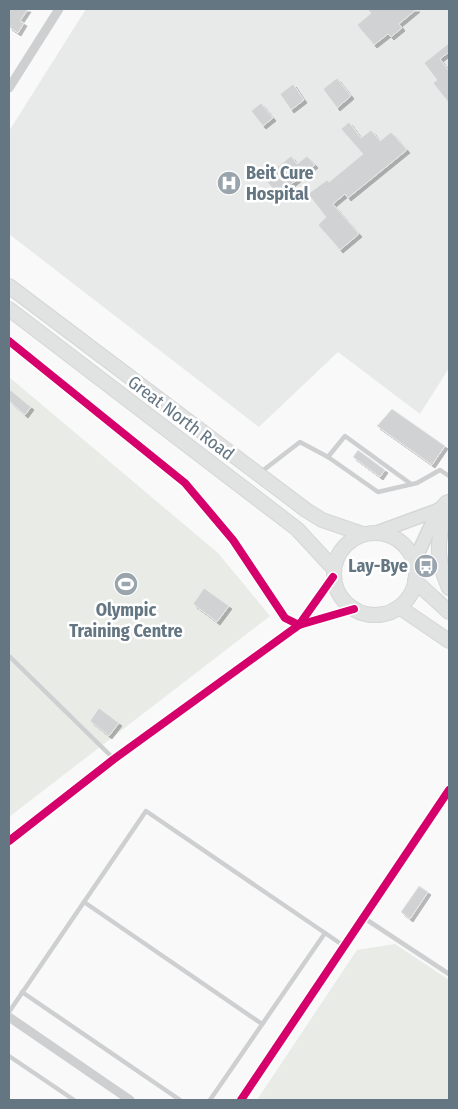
<svg xmlns="http://www.w3.org/2000/svg" width="458" height="1109" font-family="'Fira Sans Condensed',sans-serif">
<defs>
<filter id="shadow"><feDropShadow dx="3" dy="3" stdDeviation="0" flood-color="#0004"/></filter>
</defs>
<rect width="100%" height="100%" fill="#f9f9f9"/>
<polygon fill="#e8e9e9" points="86,9 449,9 449,368 420,414 338,352 259,427 9,234 9,131"/>
<g fill="#e8ebe6">
<polygon points="9,377 218,553 270,616 9,817"/>
<polygon points="395,944 449,980 449,1100 257,1100 357,950"/>
</g>
<g fill="#d0d2d3" stroke="#e8e8e8" filter="url(#shadow)">
<polygon points="9,9 28,9 20,21 24,23 18,33 9,27"/>
<polygon points="367,9 417,9 399,24 402,28 391,37 388,34 374,45 357,25 371,13"/>
<polygon points="449,43 449,52 440,59 449,71 449,103 433,83 437,80 424,63"/>
<polygon points="337,78 351,96 337,108 323,89"/>
<polygon points="293,84 304,100 291,110 280,94"/>
<polygon points="261,103 273,118 263,126 251,111"/>
<polygon points="349,122 361,138 371,130 380,141 391,132 407,150 348,198 345,194 333,204 359,234 340,250 318,225 326,217 308,194 327,180 329,182 363,154 341,129"/>
<polygon points="291,156 297,164 307,156 315,165 278,195 264,178"/>
<polygon points="9,389 31,407 25,415 9,401"/>
<polygon points="392,409 445,446 432,465 377,426"/>
<polygon points="358,450 385,470 380,477 353,457"/>
<polygon points="204,588 229,606 217,622 193,604"/>
<polygon points="99,708 119,723 109,736 90,721"/>
<polygon points="419,886 428,892 410,919 401,912"/>
</g>
<g fill="none" stroke-linecap="round" stroke-linejoin="round">
<g stroke="#d5d6d7" stroke-width="15">
<g id="secondary">
<polyline points="378,532 438,510"/>
<polyline points="414,562 438,510 449,501"/>
</g>
</g>
<g stroke="#d5d6d7" stroke-width="16">
<g id="primary">
<polyline points="9,286 306,510 322,520 363,534"/>
<polyline points="9,309 297,529 334,569"/>
<path d="M446 503C439 540 433 552 449 588"/>
<circle cx="375" cy="574" r="41"/>
<polyline points="415,581 449,612"/>
<polyline points="399,607 449,641"/>
</g>
</g>
<g stroke="#cecfd0" stroke-width="4.5">
<polyline points="328,457 345,436 411,484"/>
<polyline points="261,472 300,442 328,457 378,492 417,483 440,470 449,476"/>
<polyline points="9,656 114,759"/>
<polyline points="84,902 262,1024"/>
<polyline points="364,918 449,974"/>
<polyline points="325,933 344,946"/>
<polyline points="22,992 180,1100"/>
<polyline points="9,1012 146,811 325,933 210,1100"/>
<polyline points="9,1056 74,1100"/>
</g>
<g stroke="#cecfd0" stroke-width="9">
<polyline points="9,88 59,9"/>
<polyline points="9,341 185,483 233,540 285,618 299,625 354,609"/>
<polyline points="9,841 114,759 299,625 333,577"/>
<polyline points="9,1017 130,1100"/>
<polyline points="241,1100 449,790"/>
</g>
<use href="#secondary" stroke="#e1e2e2" stroke-width="12"/>
<use href="#primary" stroke="#e1e2e2" stroke-width="14"/>
<g stroke="#fff" stroke-width="11">
<g id="cycleway">
<polyline points="9,341 185,483 233,540 285,618 299,625 354,609"/>
<polyline points="9,841 114,759 299,625 333,577"/>
<polyline points="241,1100 449,790"/>
</g>
</g>
<use href="#cycleway" stroke="#d6006c" stroke-width="8"/>
</g>
<defs>
<g id="hospital-disc" transform="scale(1.25)"><circle r="9.5" fill="#99a4ac" stroke="#fff"/><path d="M-5-5h3v3.5h4V-5h3V5h-3V1.5h-4V5h-3Z" fill="#fff"/></g>
<g id="bus-disc" transform="scale(1.25)"><circle r="9.5" fill="#99a4ac" stroke="#fff"/><path d="M-5-6H5V4H4V6H2V4H-2V6H-4V4H-5ZM-3.5-4V0h7V-4ZM-3.5 1.2v1.5H-2V1.2ZM2 1.2v1.5H3.5V1.2Z" fill="#fff"/></g>
<g id="stadium-disc" transform="scale(1.25)"><circle r="9.5" fill="#99a4ac" stroke="#fff"/><path d="M0-5a6.5 5 0 1 0 0 10a6.5 5 0 1 0 0-10ZM-3.5-1.8h7v3.6h-7Z" fill="#fff"/></g>
</defs>
<g fill-rule="evenodd">
<use href="#hospital-disc" x="229" y="183"/>
<use href="#bus-disc" x="426" y="566"/>
<use href="#stadium-disc" x="126" y="584"/>
</g>
<g text-anchor="middle" stroke-width="5" stroke-linejoin="round" paint-order="stroke">
<g font-size="18" font-weight="bold" fill="#657683" stroke="#fff" text-anchor="start">
<text x="246" y="179">Beit Cure<tspan x="246" dy="21">Hospital</tspan></text>
<text x="408" y="572" text-anchor="end">Lay-Bye</text>
<text x="126" y="616" text-anchor="middle">Olympic<tspan x="126" dy="21">Training Centre</tspan></text>
</g>
<g font-size="18" fill="#657683" stroke="#fff">
<text transform="translate(181 418) rotate(37)" y="6">Great North Road</text>
</g>
</g>
<rect width="458" height="1109" fill="none" stroke="#657683" stroke-width="20"/>
</svg>
